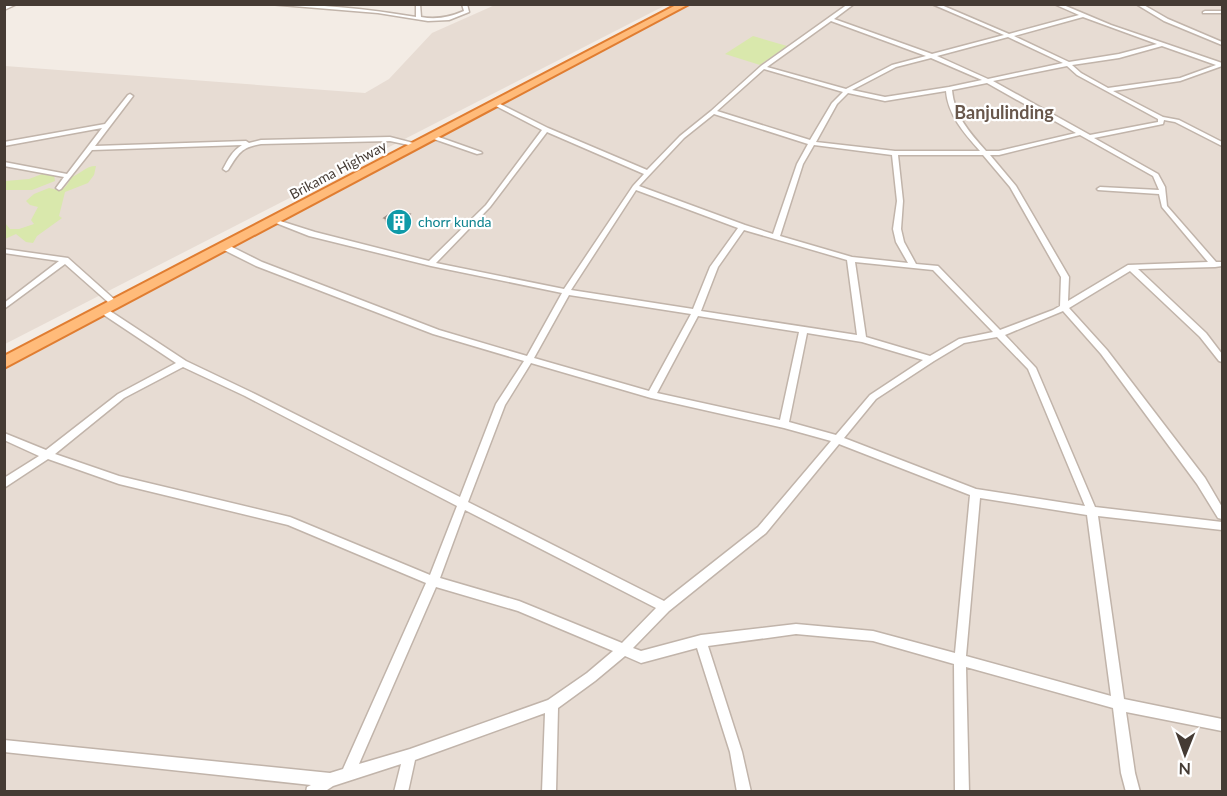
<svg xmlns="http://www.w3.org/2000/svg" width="1227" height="796" font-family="Lato,sans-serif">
<rect width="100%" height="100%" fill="#f3ece5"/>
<g fill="#e7dcd3">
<polygon points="495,5 666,5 5,344 5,66 365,93 389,79 432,33"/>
<polygon points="689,5 1055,5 1104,25 1222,66 1222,791 5,792 5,368"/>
<polygon points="1060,5 1222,5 1222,64 1120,29"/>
</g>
<g fill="#d9e8ac">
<polygon points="753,36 787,46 760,65 725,54"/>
<path d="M96 166 94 175 88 183 65 192 59 216 62 218 37 236 33 243 26 242 16 234 5 239V223L10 229H19L34 224 31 220 38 207 30 205 26 201 34 194 49 188C61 191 66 190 71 177 81 174 85 166 96 166Z"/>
<polygon points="42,174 54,175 55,181 32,190 5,190 5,181 29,179"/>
</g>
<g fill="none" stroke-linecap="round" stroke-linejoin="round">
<g stroke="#c1b4aa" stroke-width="3">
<g id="minor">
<polygon points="10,4 17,4 4,10 4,7"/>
<path d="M269 4C318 4 368 9 416 17V4H420L421 17C437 20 450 17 464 11L462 4H467L469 12 449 20 428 21 378 13Z"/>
<path d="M848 4H854L834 19 932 54 1004 35 932 4H939L1009 34 1079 15 1054 4H1061L1111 25 1222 63V66L1180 81 1113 91 1163 117 1179 120 1222 142V146L1175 122 1164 120 1163 124 1094 138 1158 174 1165 187 1167 206 1216 262H1222V266L1215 267 1138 269 1206 333 1222 354V362L1219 361 1200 337 1130 271 1069 308 1107 350 1205 478 1222 507V519L1218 518 1197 484 1101 354 1063 311 1005 335 1036 368 1095 507 1222 522V530L1098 516 1124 699 1222 719V731L1126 712 1135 773 1140 792H1126L1121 773 1113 708 966 667 969 792H955L954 664 873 641 796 634 708 646 742 752 751 792H737L730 752 697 648 641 663 625 656 595 681 558 708 556 792H542L545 713 415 760 408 792H394L401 764 333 786 324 792H306L307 787 311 785 4 752V740L330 773 343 769 426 583 288 525 119 484 48 459 4 488V478L39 456 4 440V433L46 450 118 394 176 363 101 313 100 311 101 309H107L186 361 251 392 460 497 496 404 524 361 433 334 256 266 222 249V245H228L262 262 439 330 527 356 562 293 431 266 309 236 271 221 273 220H277L315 232 429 261 486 205 542 130 494 105V103H498L548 128 647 170 680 136 711 111 761 66ZM1083 17 1157 44 1119 54 1069 62 1014 36ZM831 21 926 56 892 65 846 89 767 67ZM1008 37 1063 63 988 79 937 56ZM1162 46 1216 65 1180 78 1108 88 1081 73 1072 65 1119 58ZM931 58 982 80 949 87 885 97 852 90 896 67ZM1067 66 1077 75 1158 119V122L1090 135 993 81ZM764 69 843 92 832 103 810 140 717 111ZM987 83 1076 133 999 151H986C970 133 954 115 952 90ZM946 91C948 115 964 133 980 151H895L816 142 837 104 848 93 885 101ZM714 114 808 144 797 164 773 234 745 225 639 186 684 138ZM547 132 644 174 633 186 564 289 436 263 490 207ZM1080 135 1153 176 1159 190 1100 187 1097 189 1098 190 1159 194 1162 207 1208 262 1128 265 1068 301 1069 277 1016 186 990 155H999ZM814 145 892 155 897 201 893 229 896 242 908 263 852 257 780 236 803 164ZM898 155H983L1010 187 1061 277 1060 306 1053 310 1000 330 938 266 916 264 904 242 901 229 903 201ZM636 190 738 228 710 267 693 309 571 290ZM744 230 847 260 857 335 701 311 718 267ZM855 262 933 270 993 332 959 339 930 356 866 337ZM569 295 691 314 649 391 534 358ZM698 316 799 332 780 420 657 393ZM807 333 862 342 923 360 870 395 836 435 789 422ZM997 337 1028 369 1085 506 976 489 844 438 876 399 934 361 964 343ZM531 363 651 398 784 428 831 441 758 527 664 601 468 502 505 405ZM183 367 245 396 457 506 430 575 290 517 119 476 55 454 124 398ZM839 444 970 495 955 653 873 631 796 624 701 635 641 651 633 648 669 611 766 533ZM980 498 1087 515 1111 696 966 656ZM465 510 656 608 622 643 519 601 440 578ZM436 587 518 611 613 651 587 673 548 700 410 749 359 764Z"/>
<polygon points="1136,4 1142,4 1168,19 1222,42 1222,45 1164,21"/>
<polygon points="1205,11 1222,11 1222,13 1203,13 1203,12"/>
<path d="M130 94 133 96 95 146 246 141 249 143 261 140 390 137 421 145 418 147 390 141 261 144C241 147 238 154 228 170L226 171 223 169C228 160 232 151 242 145L92 150 61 189 59 190 56 188 64 177 4 166V162L67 174 102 128 4 146V142L105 124 128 95Z"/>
<polygon points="433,135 481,152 482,153 477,154 431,138 430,137"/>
<polygon points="4,249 68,258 115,300 114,302 108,302 65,264 4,309 4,303 59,261 4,253"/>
</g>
</g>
<g stroke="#e07d31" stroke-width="4">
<polygon id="trunk" points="678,4 689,4 4,368 4,356"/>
</g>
<use href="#minor" fill="#fff" fill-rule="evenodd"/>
<use href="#trunk" fill="#ffbb7a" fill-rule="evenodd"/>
</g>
<polygon fill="#baaca3" points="410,214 411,220 401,229 386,224 384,218"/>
<polygon fill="#978c84" points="410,214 411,220 401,229 400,223"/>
<polygon fill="#d8c8bd" stroke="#978c84" stroke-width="1.5" points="395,210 410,214 400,223 384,218"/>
<defs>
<g id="building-disc" transform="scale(1.35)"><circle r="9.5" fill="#0f9aa8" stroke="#fff"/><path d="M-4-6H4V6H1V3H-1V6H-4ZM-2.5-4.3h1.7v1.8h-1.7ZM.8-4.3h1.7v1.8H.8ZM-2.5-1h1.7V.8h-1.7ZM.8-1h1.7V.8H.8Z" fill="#fff"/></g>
</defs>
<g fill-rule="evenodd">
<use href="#building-disc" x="399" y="222"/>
</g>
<g text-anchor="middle" stroke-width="4.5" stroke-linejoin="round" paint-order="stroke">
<g font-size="14" fill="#453b34" stroke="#fff">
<text transform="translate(338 170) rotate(-28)" y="5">Brikama Highway</text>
</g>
<g font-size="14" fill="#0d838f" stroke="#fff" text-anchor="start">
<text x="418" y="227">chorr kunda</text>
</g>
<g font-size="18" font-weight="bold" fill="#68574b" stroke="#fff">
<text x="1004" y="119">Banjulinding</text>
</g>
</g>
<rect width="1227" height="796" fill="none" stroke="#453b34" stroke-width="12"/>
<g transform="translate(1185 754) rotate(181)" stroke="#ffffff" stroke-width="4.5" paint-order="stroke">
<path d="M0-4.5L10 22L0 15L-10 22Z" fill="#453b34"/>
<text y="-9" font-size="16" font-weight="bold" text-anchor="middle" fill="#453b34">N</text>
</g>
</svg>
